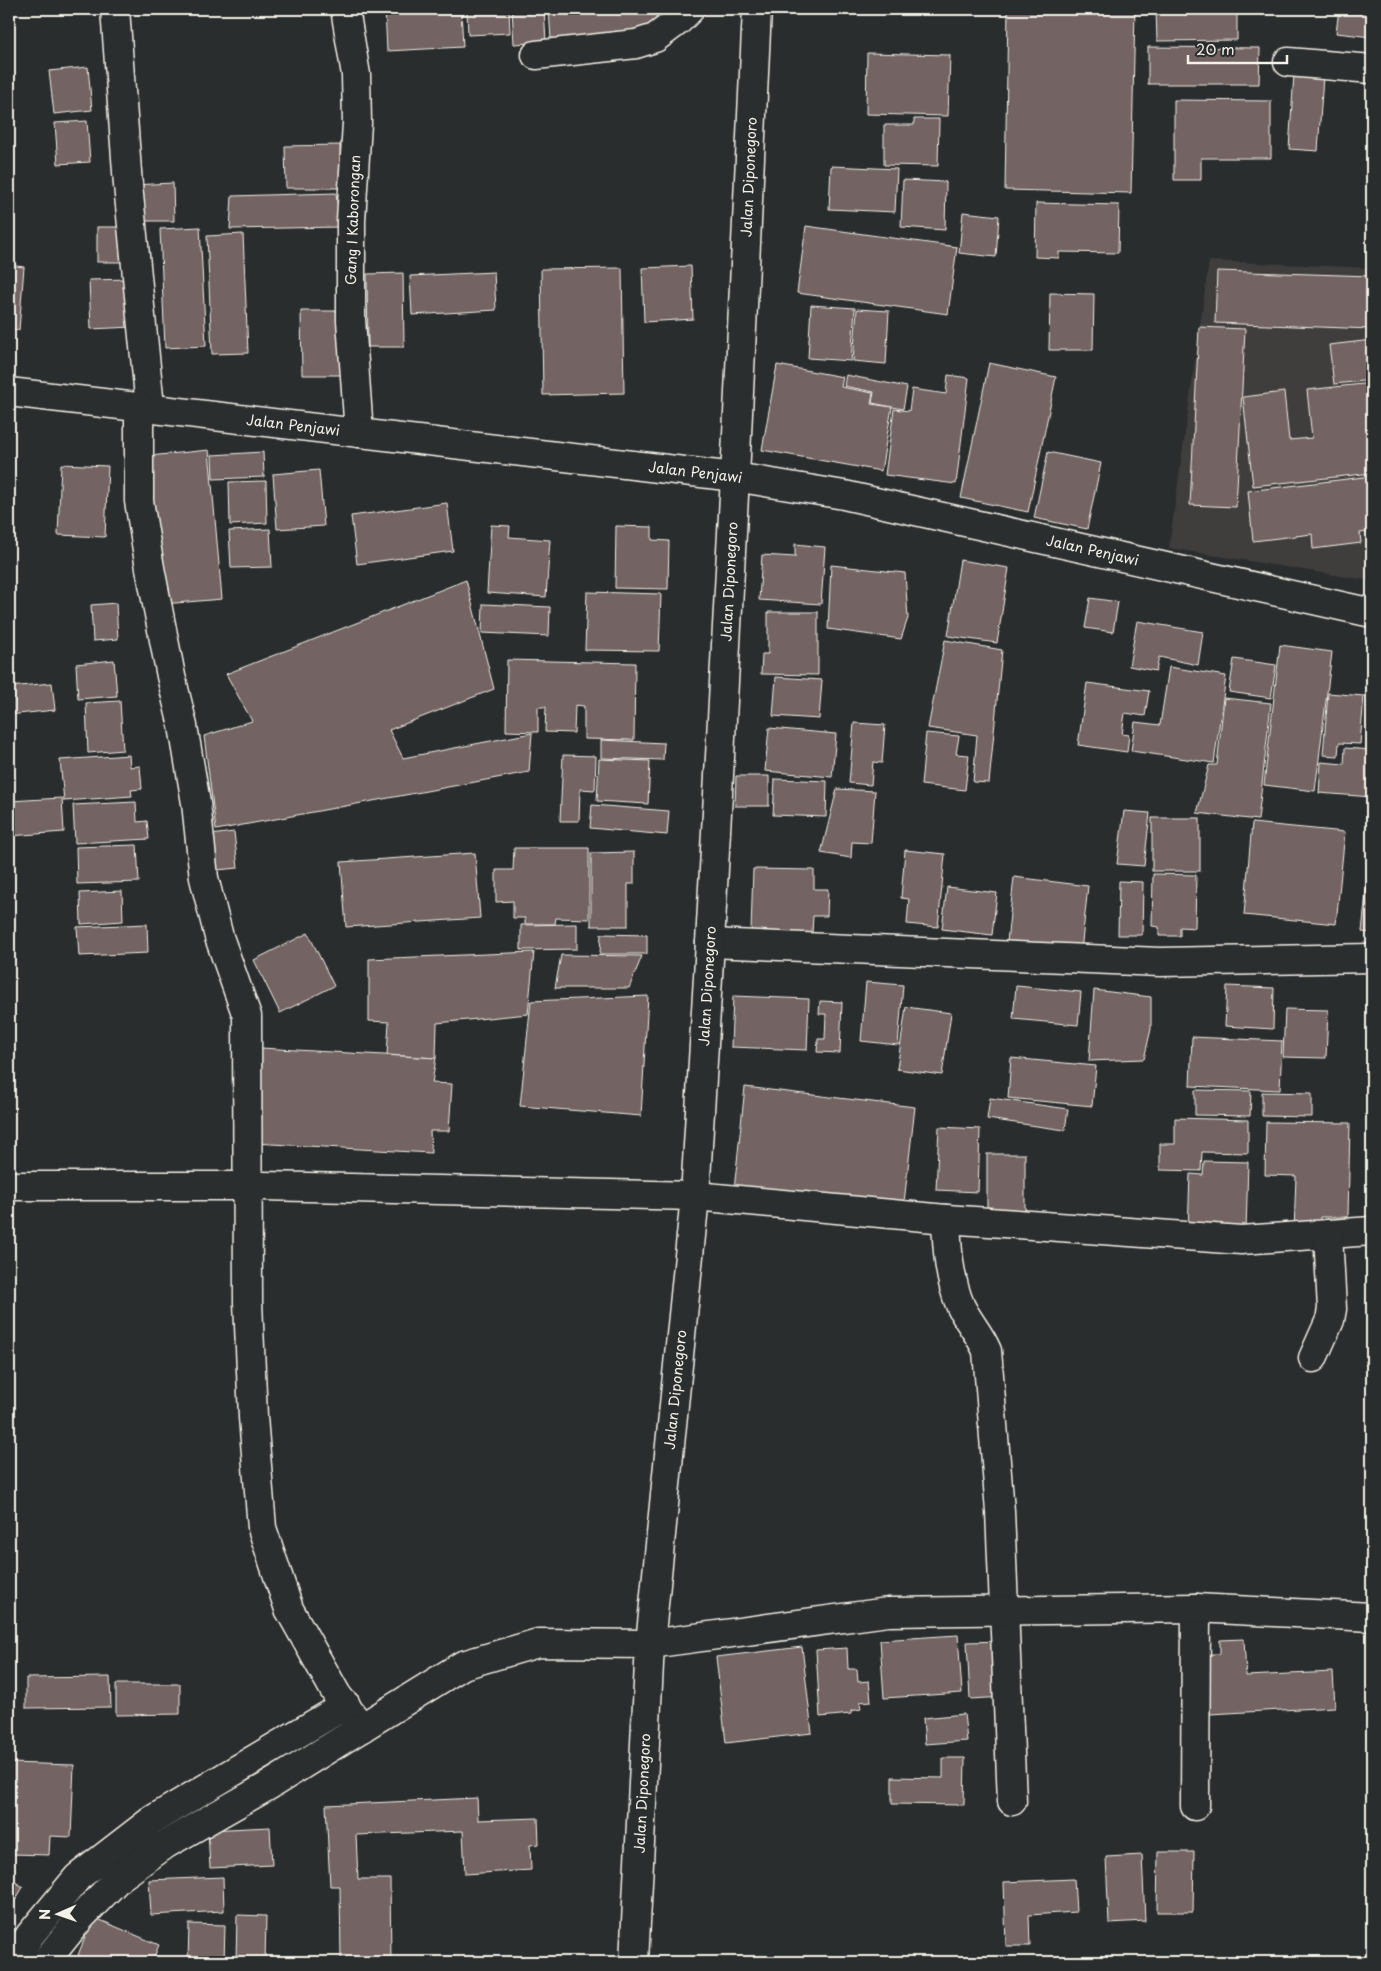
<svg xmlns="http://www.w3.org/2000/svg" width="1381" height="1971" font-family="'Playpen Sans',sans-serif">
<rect width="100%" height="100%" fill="#2a2d2e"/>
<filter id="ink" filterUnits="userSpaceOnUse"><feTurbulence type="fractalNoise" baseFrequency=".02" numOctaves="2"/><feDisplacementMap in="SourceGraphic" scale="10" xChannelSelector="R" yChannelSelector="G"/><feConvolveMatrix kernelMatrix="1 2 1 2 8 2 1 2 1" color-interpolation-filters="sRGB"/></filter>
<g filter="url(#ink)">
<polygon fill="#403e3e" points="1209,261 1372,268 1372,581 1169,548"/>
<g fill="#736463" stroke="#f4f1e8">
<polygon points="385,9 461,9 463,47 387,51"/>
<polygon points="467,9 509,9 510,33 468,35"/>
<polygon points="512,9 544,9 546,42 514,44"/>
<polygon points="549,9 656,9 657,34 551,40"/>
<polygon points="1008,9 1135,9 1131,193 1005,190"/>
<polygon points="1156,9 1237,9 1237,40 1157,41"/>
<polygon points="1339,9 1372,9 1372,37 1336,33"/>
<polygon points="1148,47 1260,48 1259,84 1148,84"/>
<polygon points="867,53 950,55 948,116 866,114"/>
<polygon points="88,67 92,110 54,114 49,71"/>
<polygon points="1294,74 1323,76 1318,151 1289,149"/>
<polygon points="1174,100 1271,101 1271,158 1201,158 1201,180 1174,180"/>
<polygon points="914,119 939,119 938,166 884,165 884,125 914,125"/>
<polygon points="87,121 90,162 58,164 55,123"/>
<polygon points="340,145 341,188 286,188 285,146"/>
<polygon points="831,166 897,169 895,212 829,209"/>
<polygon points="903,180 946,182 945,230 901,227"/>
<polygon points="173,183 174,221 133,221 132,185"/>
<polygon points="336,193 340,227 230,229 232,196"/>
<polygon points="1036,203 1119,205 1118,253 1059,252 1059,258 1035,257"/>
<polygon points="963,212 999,216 996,257 959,253"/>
<polygon points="806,226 957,247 948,314 797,293"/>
<rect x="97" y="227" width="31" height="35"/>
<polygon points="200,227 206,346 165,348 160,229"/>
<polygon points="243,234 248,353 212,354 207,236"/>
<polygon points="9,265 24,267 19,330 9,329"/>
<polygon points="691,266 693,319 644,322 642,268"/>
<polygon points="622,268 624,393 543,395 541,269"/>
<polygon points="1217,271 1372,276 1372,329 1215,323"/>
<polygon points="494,272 496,310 412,315 410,276"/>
<polygon points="403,273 404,347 368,347 367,274"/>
<polygon points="131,279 133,327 91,329 89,280"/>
<polygon points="1050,293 1094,294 1093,350 1049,350"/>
<polygon points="811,305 855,308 851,361 808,358"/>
<polygon points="857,309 889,311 886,364 853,361"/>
<polygon points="301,311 344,311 345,375 302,375"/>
<polygon points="1199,327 1245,329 1236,507 1190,505"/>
<polygon points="1372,340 1372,380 1334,384 1329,345"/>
<polygon points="989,363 1056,377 1028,512 961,498"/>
<polygon points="777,365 843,377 841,387 873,393 871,404 892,407 881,471 762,450"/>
<polygon points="846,375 907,387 903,409 872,403 874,392 844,386"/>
<polygon points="948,375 969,378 956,484 885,475 894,409 909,411 912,389 946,394"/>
<polygon points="1372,383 1372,473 1253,486 1243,397 1284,392 1289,440 1312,438 1307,390"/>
<polygon points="209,450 222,599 163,604 149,456"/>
<polygon points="263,452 264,477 213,479 212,455"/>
<polygon points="1048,452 1101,463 1087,529 1034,518"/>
<polygon points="61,464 108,466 105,537 58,535"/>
<polygon points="319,470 324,526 277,529 273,474"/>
<polygon points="1372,476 1372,531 1360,533 1361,543 1313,549 1312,534 1253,541 1248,491"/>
<polygon points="266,481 267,523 230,525 229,482"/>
<polygon points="447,503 453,551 357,564 351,516"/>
<polygon points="491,525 510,526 509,537 550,540 546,597 487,593"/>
<polygon points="616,526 652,527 652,540 669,541 668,589 615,588"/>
<polygon points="270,529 272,567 231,568 229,531"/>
<polygon points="795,544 825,547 821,604 759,600 762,555 795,557"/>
<polygon points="960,560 1009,568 997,643 948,636"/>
<polygon points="831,565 905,573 908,618 901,639 828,629"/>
<polygon points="466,580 494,689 389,730 403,758 532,733 529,772 216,830 204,736 252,721 226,674"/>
<polygon points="587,592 661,594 659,651 585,650"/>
<polygon points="1090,598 1118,602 1113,632 1085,628"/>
<polygon points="116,603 118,639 93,641 91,605"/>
<polygon points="483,604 550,607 549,636 482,633"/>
<polygon points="768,612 818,612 818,675 761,674 762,654 768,654"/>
<polygon points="1137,621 1203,632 1198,665 1159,657 1156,671 1129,666"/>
<polygon points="945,640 1002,650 989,783 973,782 977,735 928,728"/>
<polygon points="1280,645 1332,652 1315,791 1264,785"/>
<polygon points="1234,659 1276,665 1271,698 1229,692"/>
<polygon points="114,660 117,696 78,699 76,664"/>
<polygon points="507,660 635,663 634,740 584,739 584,706 575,705 574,733 545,732 546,707 538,707 538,732 506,731"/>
<polygon points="1169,667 1226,676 1214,763 1131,751 1135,722 1160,725"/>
<polygon points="776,677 822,680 819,719 773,716"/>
<polygon points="52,683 55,710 9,715 9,687"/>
<polygon points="1087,683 1149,691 1145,716 1125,713 1122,734 1129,735 1127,752 1078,745"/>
<polygon points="1328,693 1364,696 1360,744 1339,743 1338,756 1323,755"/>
<polygon points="1224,698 1271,703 1258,820 1197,813 1209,765 1217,765"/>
<polygon points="120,701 123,750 88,753 86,703"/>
<polygon points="854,723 885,725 882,763 873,762 871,785 849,783"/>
<polygon points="769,728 836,734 832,777 765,771"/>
<polygon points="926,733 959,736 956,754 969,755 965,790 921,785"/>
<polygon points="601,740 664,743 663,760 601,758"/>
<polygon points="1345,748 1372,750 1372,797 1319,793 1321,762 1344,764"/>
<polygon points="129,755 130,767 140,766 142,789 131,790 132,796 64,801 60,760"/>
<polygon points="563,755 596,756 595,790 580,789 579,821 560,821"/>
<polygon points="599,759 650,761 648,804 597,801"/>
<polygon points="736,776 769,776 769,806 735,806"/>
<polygon points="775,779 827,781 826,817 773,815"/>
<polygon points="837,789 875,791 871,843 852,842 851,858 821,853"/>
<polygon points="62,798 64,832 9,836 9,801"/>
<polygon points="136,802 137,822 147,821 149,839 75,843 73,805"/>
<polygon points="592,805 669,811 667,835 590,828"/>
<polygon points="1124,811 1150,813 1144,866 1117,864"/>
<rect x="1152" y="818" width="48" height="53"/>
<polygon points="1252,823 1345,832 1336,924 1244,915"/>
<polygon points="234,832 238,868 206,871 202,836"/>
<polygon points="1372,835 1372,933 1362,932"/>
<polygon points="137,845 139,882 77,884 76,847"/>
<polygon points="514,848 589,848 589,919 556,918 555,924 525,924 525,918 513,918 513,901 496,902 496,870 513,870"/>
<polygon points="905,850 945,854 938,927 907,924 909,899 901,898"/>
<polygon points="634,852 634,884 628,884 628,926 591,926 591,853"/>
<polygon points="475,853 480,918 346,927 341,862"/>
<polygon points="753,869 814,870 814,889 828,889 827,916 813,916 812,933 751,931"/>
<polygon points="1153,874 1196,875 1195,928 1180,927 1180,936 1159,936 1159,927 1152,926"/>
<polygon points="1014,877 1088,886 1081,951 1007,942"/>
<polygon points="1119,881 1143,882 1142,935 1118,935"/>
<polygon points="947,887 997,893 992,935 942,929"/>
<polygon points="122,891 123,921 81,924 80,893"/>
<polygon points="147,924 148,953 79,956 77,927"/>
<polygon points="577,924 577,949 521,950 521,925"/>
<polygon points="308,933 334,986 280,1013 254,960"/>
<polygon points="601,934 647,935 647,954 600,954"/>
<polygon points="534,952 528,1014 437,1023 436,1058 387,1055 389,1022 369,1021 369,959"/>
<polygon points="561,955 642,956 629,988 555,988"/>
<polygon points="866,982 903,985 898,1045 861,1041"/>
<polygon points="1016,986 1081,992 1078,1025 1013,1019"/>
<polygon points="1227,986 1274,988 1273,1029 1225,1026"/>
<polygon points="1094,990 1151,997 1151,1029 1144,1059 1089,1061"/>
<polygon points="648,996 641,1116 520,1106 531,1001"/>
<polygon points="733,996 809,999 807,1050 731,1047"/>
<polygon points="820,1001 842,1002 840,1053 817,1052 818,1039 825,1039 826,1014 819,1014"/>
<polygon points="906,1007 951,1013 942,1075 897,1069"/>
<polygon points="1285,1009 1328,1010 1326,1058 1283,1057"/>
<polygon points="1192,1037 1282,1041 1280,1090 1190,1086"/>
<polygon points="261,1048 436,1058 432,1083 452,1084 449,1131 430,1131 431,1153 254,1143"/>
<polygon points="1011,1058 1096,1066 1092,1106 1008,1098"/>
<polygon points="745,1087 915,1107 903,1211 734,1190"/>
<polygon points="1195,1090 1251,1091 1250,1116 1195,1115"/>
<polygon points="1262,1092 1312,1093 1312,1117 1262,1116"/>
<polygon points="990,1098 1068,1109 1065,1130 987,1119"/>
<polygon points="1175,1118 1248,1120 1248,1153 1202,1152 1201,1171 1160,1170 1160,1144 1175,1144"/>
<polygon points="1266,1122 1350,1123 1348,1217 1320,1217 1320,1232 1294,1232 1296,1176 1265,1175"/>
<polygon points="1367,1122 1372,1122 1372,1223 1369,1223"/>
<polygon points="939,1127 980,1129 978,1192 936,1190"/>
<rect x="987" y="1154" width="38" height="57"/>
<polygon points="1204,1161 1248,1162 1246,1231 1188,1230 1190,1174 1203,1175"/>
<polygon points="958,1635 962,1693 884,1698 880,1640"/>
<polygon points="1244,1639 1246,1676 1333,1672 1335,1707 1210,1714 1210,1654 1220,1654 1220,1640"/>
<polygon points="1002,1641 1005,1697 970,1699 967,1642"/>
<polygon points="802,1647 812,1733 726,1743 716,1657"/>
<polygon points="847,1648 848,1669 857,1669 858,1682 869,1681 871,1701 860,1702 861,1709 851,1711 851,1714 820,1717 816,1650"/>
<polygon points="110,1677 111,1707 26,1708 26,1678"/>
<polygon points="116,1684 180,1684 180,1714 116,1715"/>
<polygon points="964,1714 967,1741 925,1744 923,1718"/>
<polygon points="943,1758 965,1758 964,1805 892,1804 892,1777 943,1778"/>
<polygon points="9,1763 74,1765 71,1837 50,1836 49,1855 9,1854"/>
<polygon points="477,1798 478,1820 538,1818 539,1844 530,1845 531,1870 465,1874 463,1831 356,1835 358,1879 390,1879 391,1962 341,1962 340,1886 330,1886 326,1805"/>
<polygon points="270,1827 272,1865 210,1868 208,1830"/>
<polygon points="1158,1852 1194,1852 1193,1912 1157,1912"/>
<polygon points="1142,1855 1145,1921 1109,1923 1106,1857"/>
<polygon points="223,1877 224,1911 151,1915 149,1880"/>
<polygon points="9,1878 23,1887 9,1911"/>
<polygon points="1074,1879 1076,1912 1029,1915 1030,1946 1006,1946 1004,1882"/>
<polygon points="237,1915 266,1916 265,1962 236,1962"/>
<polygon points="93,1917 159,1945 152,1962 94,1962 78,1955"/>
<polygon points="189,1924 225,1925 224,1962 188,1962"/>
</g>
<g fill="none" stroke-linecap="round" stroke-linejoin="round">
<g stroke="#f4f1e8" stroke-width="31">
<g id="minor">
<polyline points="115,9 128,185 150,407"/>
<polyline points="345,9 356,75 357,123 351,221 351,320 359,433"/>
<polyline points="536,55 636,44 655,38 678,21 690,9"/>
<polyline points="1288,62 1372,69"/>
<path id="s1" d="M9 392 735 477 844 495 1372 613"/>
<polyline points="139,406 139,501 150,568 171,676 183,726 196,803 204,878 219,937 247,1016 248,1302 253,1417 262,1528 289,1609 337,1695 362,1728"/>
<polyline points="710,943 1160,962 1372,958"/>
<polyline points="9,1186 263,1186 695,1196 946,1219 1241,1240 1372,1231"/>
<path d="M946 1219C947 1248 949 1280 961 1307 969 1323 980 1334 987 1351L1000 1511 1012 1801"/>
<polyline points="1313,1358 1330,1320 1332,1309 1328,1234"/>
<polyline points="1195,1806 1196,1608"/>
<polyline points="13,1962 30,1935 78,1877 152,1820 346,1705"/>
<polyline points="45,1962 81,1917 120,1877 166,1844 268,1786 463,1665 538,1643 650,1644 888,1612 1196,1608 1372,1617"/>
</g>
</g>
<g stroke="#f4f1e8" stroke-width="31">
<g id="major">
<path id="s2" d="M634 1962 650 1644 695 1196 710 943 735 477 757 9"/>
</g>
</g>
<use href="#minor" stroke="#2a2d2e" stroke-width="28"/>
<use href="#major" stroke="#2a2d2e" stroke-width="28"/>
</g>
</g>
<g text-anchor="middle" stroke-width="4" stroke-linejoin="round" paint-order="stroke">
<g font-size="14" fill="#f4f1e8" stroke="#2a2d2e">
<text dy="5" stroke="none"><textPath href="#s2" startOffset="1789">Jalan Diponegoro</textPath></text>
<text transform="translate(353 220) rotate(-88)" y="5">Gang I Kaborongan</text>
<text dy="5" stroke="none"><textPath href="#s1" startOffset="286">Jalan Penjawi</textPath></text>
<text dy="5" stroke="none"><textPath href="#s1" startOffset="691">Jalan Penjawi</textPath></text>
<text dy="5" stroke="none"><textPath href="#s1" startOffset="1096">Jalan Penjawi</textPath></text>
<text dy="5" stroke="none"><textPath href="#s2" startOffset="1384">Jalan Diponegoro</textPath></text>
<text dy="5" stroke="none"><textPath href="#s2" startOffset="979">Jalan Diponegoro</textPath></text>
<text dy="5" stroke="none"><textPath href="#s2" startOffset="574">Jalan Diponegoro</textPath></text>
<text dy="5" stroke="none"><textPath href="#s2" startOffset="169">Jalan Diponegoro</textPath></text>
</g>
</g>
<rect width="1381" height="1971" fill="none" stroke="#2a2d2e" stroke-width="30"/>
<rect x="15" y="15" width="1351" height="1941" fill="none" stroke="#f4f1e8" stroke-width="2" filter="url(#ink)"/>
<g transform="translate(58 1914) rotate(268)" stroke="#2a2d2e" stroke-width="4" paint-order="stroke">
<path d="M0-4L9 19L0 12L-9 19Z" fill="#f4f1e8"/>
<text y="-8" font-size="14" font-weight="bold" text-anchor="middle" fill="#f4f1e8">N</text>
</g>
<path d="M1188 55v8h99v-8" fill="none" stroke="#f4f1e8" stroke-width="2.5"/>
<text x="1196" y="55" font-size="15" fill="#f4f1e8" stroke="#2a2d2e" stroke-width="4" paint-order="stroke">20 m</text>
</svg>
